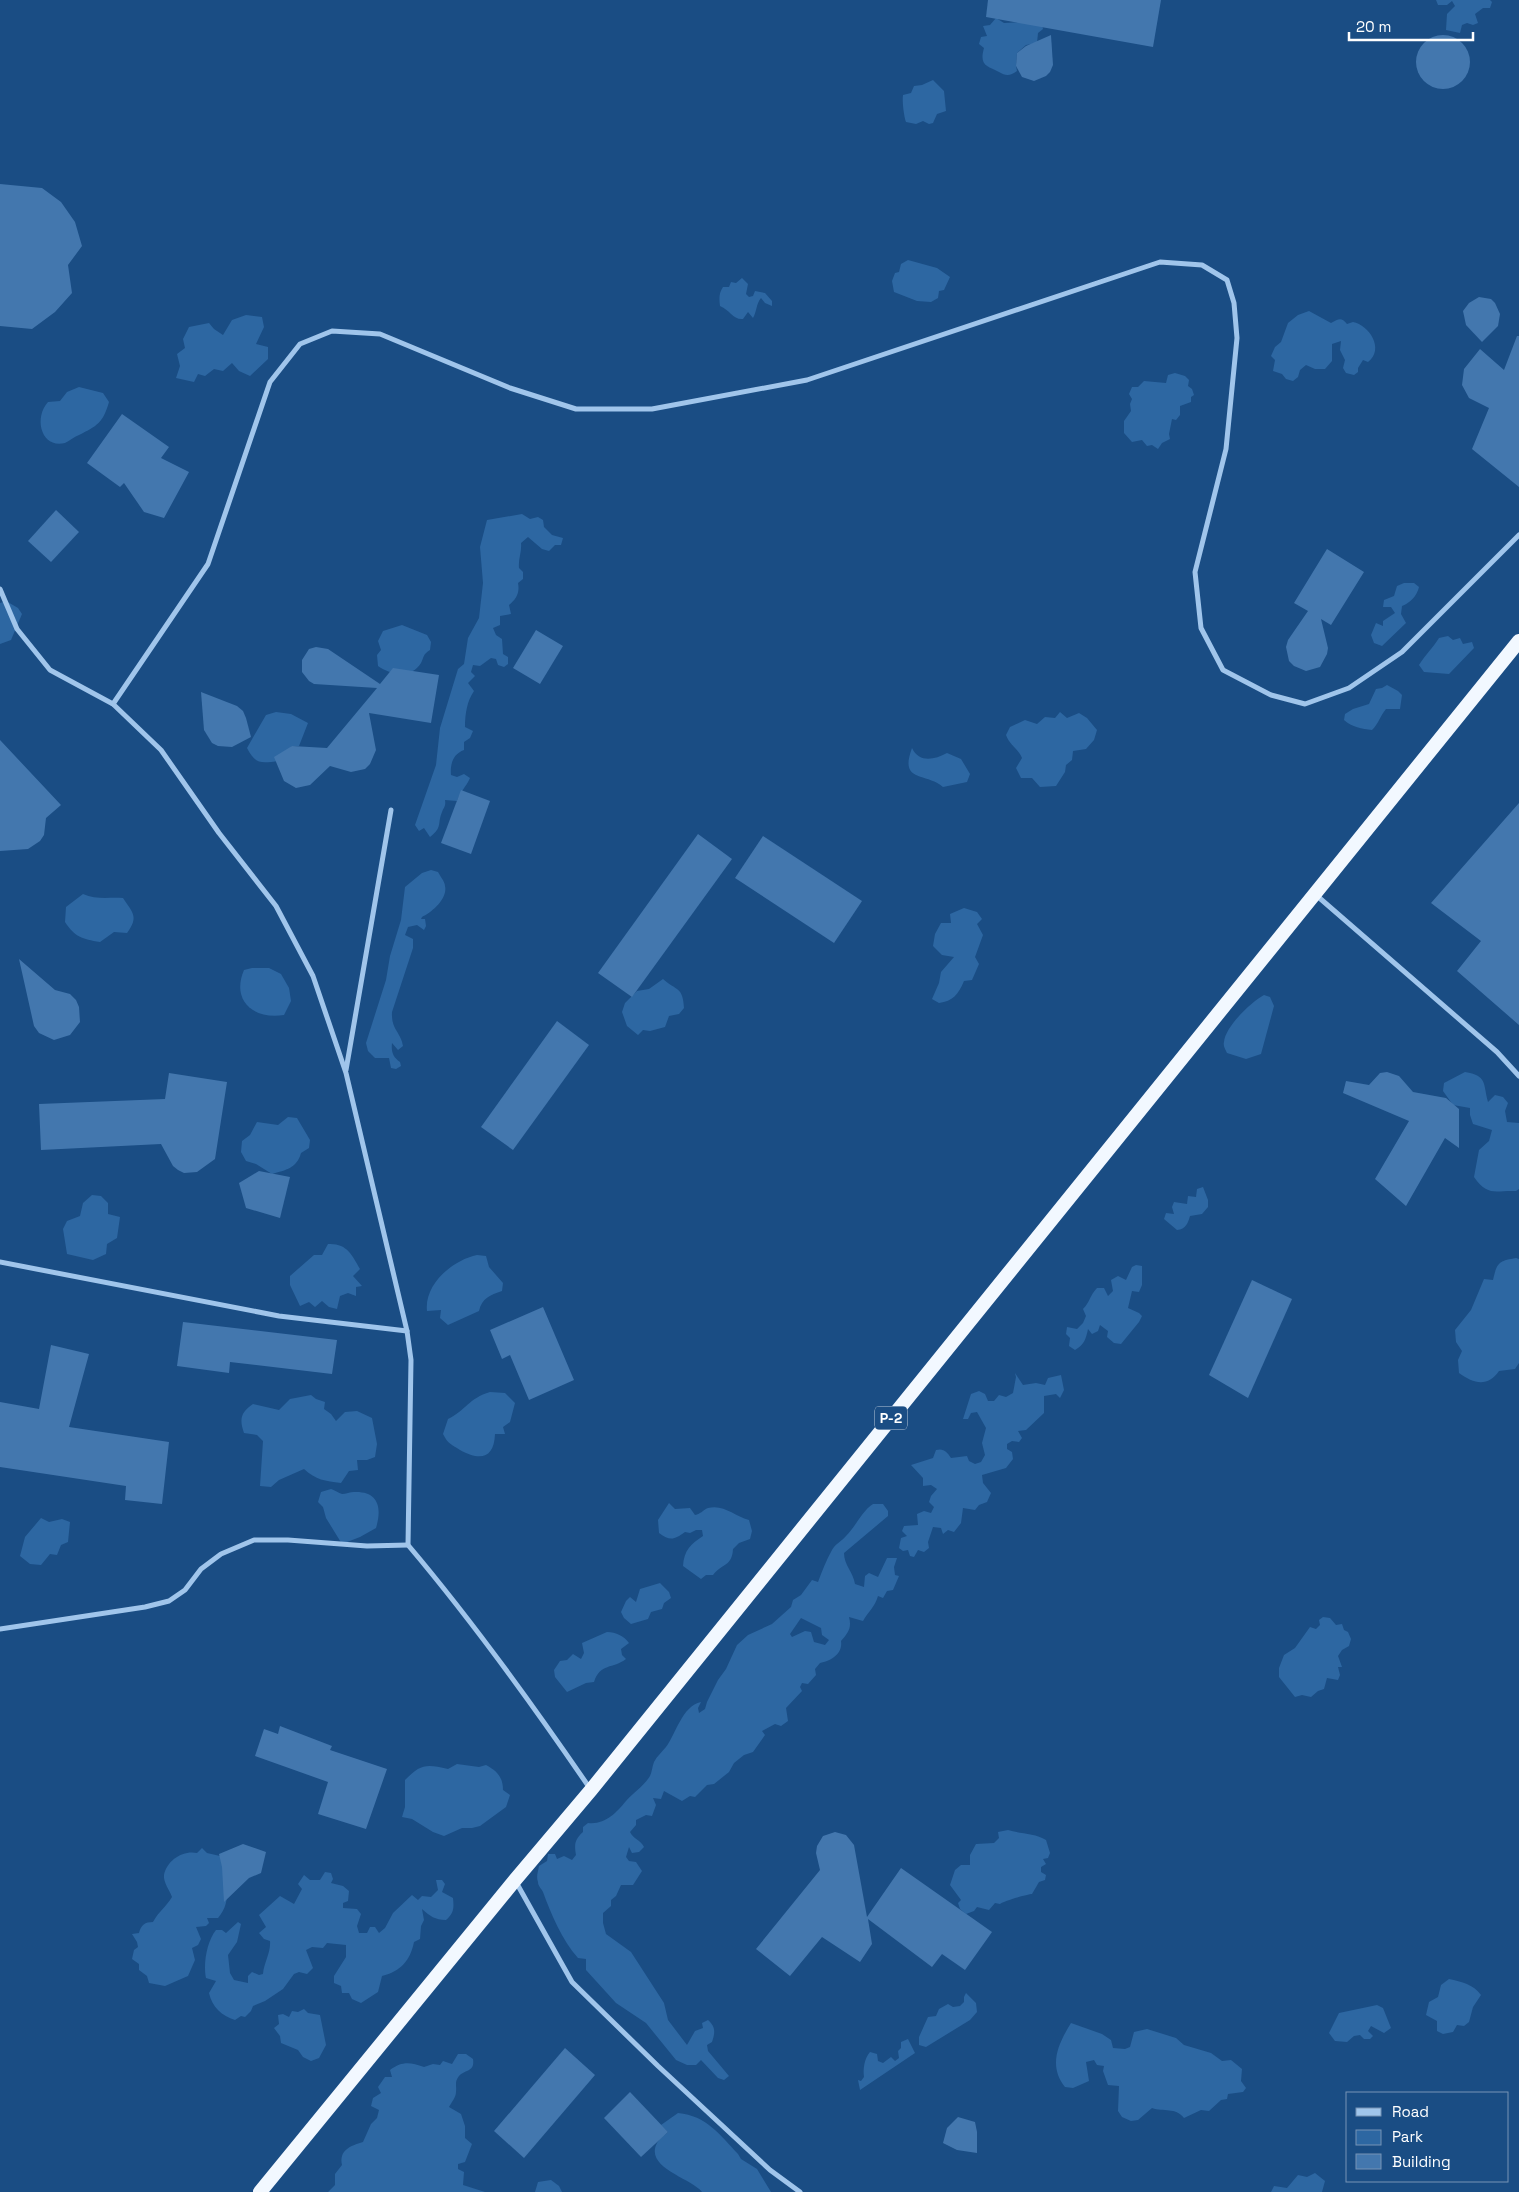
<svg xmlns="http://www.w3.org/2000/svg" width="1519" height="2192" font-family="'Space Grotesk',sans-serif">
<rect width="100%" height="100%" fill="#1a4d84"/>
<g fill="#2d67a2" fill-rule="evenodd">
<polygon points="1436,0 1490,0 1492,2 1490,8 1483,8 1475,14 1478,23 1473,25 1467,23 1462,25 1460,33 1446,30 1447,14 1455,6 1452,1 1447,5 1438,5"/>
<path d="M996 18 1004 23 1041 21 1043 29 1038 33 1037 43 1026 45 1017 53 1016 66 1017 71C1010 76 1006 76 999 72 987 66 979 66 984 48L979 44 981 37 987 36 983 26 990 25Z"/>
<path d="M933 80 944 91 946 111 937 114 933 123 929 124 923 121 916 124 906 122C904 117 902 101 903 95L911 93 914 86 922 85Z"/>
<polygon points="908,260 937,268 950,277 944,290 939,291 938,298 931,302 917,301 894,292 892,281 895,273 899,272 901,264"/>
<path d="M742 278 748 284 746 294 749 297 753 296 755 291 765 293 772 301V306L765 303 761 298C756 304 757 311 753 318L748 312 743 319C733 320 730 310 720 306 719 298 719 293 723 287H729L731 282 736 283Z"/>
<path d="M1309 311 1331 323C1339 319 1341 317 1347 324L1353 322C1369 325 1385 349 1368 362L1363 360 1358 368V372L1354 375 1346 373 1343 368 1345 360 1340 350 1341 341 1332 344V361L1325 369H1315L1306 365 1300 370 1298 377 1293 381 1286 379 1282 374 1273 371 1275 360 1271 356 1275 347 1281 342 1288 323 1298 315Z"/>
<polygon points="246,315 262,317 264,327 256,344 268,347 268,359 250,376 239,371 232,363 223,371 214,369 205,376 198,374 194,382 176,378 180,366 177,354 185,348 183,339 189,327 209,323 214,329 223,335 232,320"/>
<polygon points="1175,373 1185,376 1189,380 1188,386 1192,389 1194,395 1191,397 1191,402 1180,406 1180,415 1176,420 1172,419 1169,434 1170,439 1162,443 1158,449 1152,445 1147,446 1142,440 1132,442 1124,433 1124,421 1131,411 1130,404 1132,399 1129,394 1132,387 1138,387 1144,381 1166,383 1168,375"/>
<path d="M79 387 103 393 109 402C103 423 97 426 79 435 74 437 69 441 65 443 42 449 33 419 48 402L60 401 67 392Z"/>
<path d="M522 514 530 519 538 517 543 520 544 527 552 535 563 538 561 545H555L549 551 542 549 528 537 521 543C522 552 518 559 519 568L523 572V579L518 583C520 593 516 599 509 605L511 614 500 616V625L493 628 496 635 502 639 503 654 508 657V664L504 667 498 665 496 659 491 658 480 666 473 665 471 672 475 676 468 683 474 691C467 701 465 714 465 727L473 731 470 738 464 742V750C453 754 450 764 451 775L457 777 464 774 470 778C466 787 460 792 457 801L445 800C446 806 444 807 442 812 437 824 443 827 430 837L424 828 419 831 415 825 436 765 440 728 458 669 464 664 468 638 479 618 483 583 480 547 487 520Z"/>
<path d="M1404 583H1414L1419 587C1417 596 1410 603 1402 606L1401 614 1406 623 1382 646 1374 643 1371 635 1376 623 1383 626V621L1395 613 1391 607H1383L1384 600 1394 596 1397 586Z"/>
<polygon points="6,601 18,608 22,614 11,640 0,644 0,603"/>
<path d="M402 625 427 635 431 642 430 650C423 654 424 657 421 663 411 679 391 675 378 666L377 655 381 650 378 641 383 631Z"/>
<path d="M1448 636 1453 640 1460 638 1463 644 1472 642 1474 648 1449 674 1424 672 1419 665C1425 655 1433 648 1439 638Z"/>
<path d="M1387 685 1398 691 1402 695 1400 709H1386C1380 716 1379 723 1372 730 1362 729 1352 727 1344 720L1345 714 1353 709 1369 704 1376 689 1382 688Z"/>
<path d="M276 712 291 714 308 723 299 746H292L279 761C261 763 256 765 247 748L266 715Z"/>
<path d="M1060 712 1067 718 1079 713 1087 718 1097 730 1094 740 1086 749 1073 751 1072 760 1066 765 1065 772 1056 786 1040 787 1032 778H1021L1016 768 1022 758C1018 748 1010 746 1006 735L1010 727 1025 720 1037 724 1045 717 1055 718Z"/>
<path d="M912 748C919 763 934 760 947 753L961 759 970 774 967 782 943 787C925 772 899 783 912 748Z"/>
<path d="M431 870 438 872C440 876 445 882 445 886 448 899 431 913 422 917L421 919H425L426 926 424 930 417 925 408 927 405 935 413 939V948L392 1012C391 1030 401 1032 403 1046L398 1050 392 1043C391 1052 393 1057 400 1062L401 1066 396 1069 391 1068 389 1058H375L368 1051 366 1043 386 980 390 956 401 920 405 887 422 873Z"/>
<path d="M83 894C96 900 109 897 123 898 133 913 139 917 127 933L114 932 100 942C82 939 75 937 65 922L66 907Z"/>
<path d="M964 908 977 912 982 919 977 924 983 935 975 957 979 964 972 980 964 981C958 995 953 1001 939 1003L932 999 939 983 941 972 954 957 942 955 933 946 935 934 941 923H951L950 914Z"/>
<path d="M252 968H269L281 974 289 988 291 1001 284 1015C253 1020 231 1000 244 970Z"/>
<path d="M663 979C676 991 683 986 684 1008L679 1014 669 1016 665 1027 650 1031 643 1030 638 1035 627 1026 622 1012 625 1003 637 991 649 989Z"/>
<path d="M1264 995 1270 997 1274 1006 1261 1054 1246 1059 1227 1053C1225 1049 1223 1046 1224 1042 1225 1027 1251 1002 1264 995Z"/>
<path d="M1465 1072C1487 1076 1483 1082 1488 1102L1495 1095 1503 1097 1508 1103 1505 1111 1507 1122 1519 1123V1189L1516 1191C1495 1190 1488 1197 1474 1177L1479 1150 1489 1141 1492 1130 1473 1124 1470 1115V1108L1453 1105 1443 1091 1444 1083Z"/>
<path d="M288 1117 297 1118 310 1140 309 1148 301 1153C297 1168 286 1170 272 1174L256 1164 246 1161 241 1152 242 1141 250 1135 257 1122 278 1125Z"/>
<path d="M1203 1187 1208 1200V1207L1202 1214 1190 1216C1188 1223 1186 1229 1177 1230L1164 1219 1166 1213 1174 1214 1172 1207 1174 1202 1187 1204 1188 1196 1196 1197 1197 1189Z"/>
<polygon points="92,1195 101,1196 108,1203 108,1214 120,1217 117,1238 107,1244 106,1254 93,1260 67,1254 63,1229 67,1221 80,1216 83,1203"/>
<path d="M328 1244C347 1243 352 1255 360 1269L353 1276 362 1286 356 1287V1296L348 1293 340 1296 337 1309 329 1307 322 1301 315 1307 309 1302 300 1306 290 1285V1276L314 1255H322Z"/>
<path d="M477 1255 486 1256 489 1267 503 1283 502 1291C490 1295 482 1298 479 1311L448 1325 440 1318 441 1310 427 1311C424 1284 453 1260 477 1255Z"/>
<path d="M1516 1258 1519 1259V1363L1515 1369 1499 1371C1488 1387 1474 1384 1459 1373L1458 1360 1462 1351 1456 1342 1455 1330 1471 1310 1484 1279 1493 1280C1497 1263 1498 1261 1516 1258Z"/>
<path d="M1136 1265 1142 1266V1285L1139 1292 1132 1291 1128 1308 1139 1313 1142 1316 1139 1322 1121 1344 1114 1343 1107 1337 1108 1331 1100 1325 1098 1331 1092 1334 1088 1329C1086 1339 1084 1345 1075 1350L1069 1346 1070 1338 1066 1334 1067 1327 1077 1329 1083 1323 1086 1316 1083 1309C1090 1302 1090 1295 1097 1288H1104L1108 1296 1113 1291 1111 1280 1118 1276 1126 1280 1132 1267Z"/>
<path d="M1015 1373 1023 1385 1036 1383 1045 1385 1048 1378 1061 1375 1064 1390 1060 1398 1056 1394 1044 1396V1413L1026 1430 1018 1431 1022 1438 1019 1442 1012 1441 1007 1444V1449L1012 1452 1013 1459 1006 1468 982 1475 983 1483 991 1493 987 1502 979 1505 975 1510 963 1508 961 1523 954 1532 948 1530 943 1534 941 1528 933 1527 928 1542 929 1548 924 1552 918 1550 914 1557 910 1556 908 1550 903 1551 899 1548 901 1538 907 1536 902 1531 904 1526 918 1525 917 1514 924 1511 931 1513 934 1507 929 1502 931 1496 937 1489 931 1485 923 1486V1478L911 1465 933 1458 936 1450C944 1448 947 1452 951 1458L967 1456 969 1461 975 1464 981 1462 985 1455 982 1443 986 1428 977 1412 971 1413 968 1419H963L971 1394 979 1391 985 1394 988 1401H994L999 1395 1006 1397 1013 1393 1016 1377Z"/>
<path d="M490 1392 505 1393 515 1403 510 1422 503 1427 505 1434H495C494 1459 480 1461 460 1450 451 1444 448 1444 443 1434L448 1419C465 1411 469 1398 490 1392Z"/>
<path d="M311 1395 316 1399 325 1402 324 1409 331 1414 336 1421 345 1412 357 1411 372 1418 377 1444 375 1457 367 1460H357L358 1470 349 1471 341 1483C325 1481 316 1480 304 1469L279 1480 271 1487 260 1486 263 1441 257 1435 244 1433C239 1419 241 1412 253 1404L279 1410 290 1399Z"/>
<path d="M331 1489C334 1490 339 1493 342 1494 346 1494 350 1492 354 1492 379 1491 382 1508 376 1528L360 1537 342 1544 326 1518 323 1507 318 1502 321 1492Z"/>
<path d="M669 1503 675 1509 690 1508 695 1515C701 1514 703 1510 708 1508 724 1504 734 1516 749 1520L752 1531 750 1539 739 1543 733 1549C732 1567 722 1563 713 1575H706L701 1579 683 1566C684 1550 691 1544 703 1536L702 1530H696L690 1533 685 1532C674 1540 670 1541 659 1533L658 1520Z"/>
<path d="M873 1504H883L888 1511V1516L844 1553C844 1565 853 1572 855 1584L864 1587 865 1576 869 1573 878 1577 887 1558H897L894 1567 895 1575 899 1576 893 1590 887 1591 883 1598 878 1596C875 1607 868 1612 863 1621L849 1617C852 1628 848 1633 841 1641 843 1654 831 1661 820 1663L815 1669 816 1675 808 1684 802 1683 800 1687 802 1691 786 1708 788 1721 781 1726 775 1724 762 1731 765 1735 753 1752 744 1755 734 1763 729 1772 714 1784 707 1785 695 1797 690 1796 682 1801 664 1791 661 1799 653 1798 656 1805 652 1816 646 1815 636 1820V1825L630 1832C633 1839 641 1840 644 1847L639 1852 632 1853 629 1847 626 1857 629 1861 636 1862 642 1871 633 1885H621L616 1896 611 1900V1906L603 1913V1923L606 1934 631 1952 664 2003 668 2020 687 2045 695 2031 703 2028 702 2023 708 2020C716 2027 715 2033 712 2042L707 2045 708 2051 729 2076 724 2080 718 2078 701 2060 696 2065H687L676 2060 646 2023 616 2003 586 1970V1959L578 1958C562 1940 551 1914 543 1892 541 1888 538 1886 538 1882 536 1876 538 1872 539 1866L547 1861 548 1854H555L557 1859 564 1856 572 1860 576 1855C574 1844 575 1839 583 1832V1827L588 1823C605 1825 616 1813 626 1801 633 1793 644 1786 650 1776 652 1772 652 1767 654 1762 657 1756 662 1752 666 1747 676 1734 682 1706 701 1702L698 1708 699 1713 705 1709 707 1702 718 1680 726 1669 737 1645 748 1635 772 1624 791 1607 793 1600 801 1595 812 1580 818 1582C822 1571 826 1561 832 1550 835 1544 842 1541 846 1536 856 1526 862 1511 873 1504ZM801 1618 821 1628 822 1635 829 1640 825 1645 814 1642 811 1632 805 1631 792 1637 790 1634Z"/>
<polygon points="41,1518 49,1522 62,1519 70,1522 68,1542 61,1545 57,1555 50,1554 41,1565 30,1564 20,1556 25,1537"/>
<polygon points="660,1583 669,1592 671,1598 664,1603 662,1609 651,1612 648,1619 631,1624 624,1618 621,1612 626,1601 630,1597 636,1602 640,1589"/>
<polygon points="1323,1617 1330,1618 1336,1625 1342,1624 1344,1630 1348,1632 1351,1639 1349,1646 1342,1650 1338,1656 1342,1667 1338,1667 1340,1675 1338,1680 1327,1678 1324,1689 1318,1691 1311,1697 1302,1695 1295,1697 1279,1677 1279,1668 1284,1655 1295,1648 1310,1627 1316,1629 1320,1625 1319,1620"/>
<path d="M607 1632C616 1632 624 1636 629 1643L621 1649 622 1655 626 1659C613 1669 600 1663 594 1682L586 1683 567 1692 555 1677 554 1670 560 1661 567 1660 573 1654 581 1659 584 1653 582 1643Z"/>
<path d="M457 1764 479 1767 486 1765C497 1771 503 1777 503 1790L510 1795 506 1807 480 1826 472 1828H462L444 1836 433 1832 412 1819 402 1817 405 1807V1780C421 1764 426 1764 448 1769Z"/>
<path d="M1008 1830C1020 1834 1035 1833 1046 1840L1050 1853 1048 1858 1043 1859 1046 1864 1041 1867V1872L1046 1875 1045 1880 1039 1882 1032 1894C1028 1894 1004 1901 1000 1904L995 1903 989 1910 977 1907 974 1911 966 1914 960 1909 958 1903 961 1900 950 1885 955 1870 961 1865H970V1855L976 1844 994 1843 999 1838 998 1832Z"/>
<path d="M202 1848 207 1853 220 1856C225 1878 234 1900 218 1918H207L209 1923 206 1926 196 1927 201 1939 198 1945 192 1948 195 1960 188 1976 165 1986 149 1983 147 1976 139 1970V1964L132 1959 134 1950 138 1947 137 1942 132 1934 139 1933C141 1925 145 1922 153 1922 159 1911 166 1907 172 1897 170 1891 163 1882 164 1875 167 1860 183 1850 197 1853Z"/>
<path d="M325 1872 331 1873 333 1879 331 1883 343 1886 349 1891 348 1901 343 1903V1908L357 1909 361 1914 357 1926 359 1933H367L370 1927H375L379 1933 385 1928 393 1913 412 1895 418 1900 422 1896 431 1897 438 1890 436 1880H442L445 1884 442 1892 453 1898C454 1908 454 1913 446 1920 435 1920 430 1916 422 1909L424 1920 421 1926 420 1939 414 1942C410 1961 401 1971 382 1976L378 1992 361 2003 352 1999 349 1993H342L341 1986 334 1983V1976L346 1957V1945L327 1943 323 1948 312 1947 306 1950 313 1968 307 1974 299 1972 294 1974 283 1989 265 2001 253 2006 251 2011 245 2017 241 2016 235 2020C222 2016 212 2007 209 1993L216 1981 206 1978C203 1964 207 1941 216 1930H222L226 1933 238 1922 241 1924 237 1942 228 1955 230 1973 234 1980 248 1983V1976L252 1972 259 1975 263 1974C264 1962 271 1953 270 1941L264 1939 259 1933 266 1927 259 1915 280 1896 294 1904 302 1889 298 1884 304 1875 310 1880H320Z"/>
<path d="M1449 1979C1462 1982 1473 1984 1481 1995L1473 2007 1469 2022 1464 2026 1457 2025 1453 2032 1443 2034 1437 2031V2021L1426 2015 1429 2002 1438 1997 1441 1985Z"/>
<polygon points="966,1993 976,2003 977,2012 970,2020 926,2047 919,2045 919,2037 928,2017 936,2016 939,2009 948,2004 953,2007 960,2006 964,2002 964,1997"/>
<polygon points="1377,2005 1383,2008 1391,2028 1384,2033 1371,2026 1368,2031 1373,2036 1370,2039 1364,2039 1360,2035 1354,2036 1347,2042 1335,2041 1329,2033 1339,2013"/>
<polygon points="304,2009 308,2013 320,2015 326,2045 319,2058 311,2061 303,2057 298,2050 281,2043 280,2036 274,2028 279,2024 278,2015 283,2014 289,2017 292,2011 298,2012"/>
<path d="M1071 2023 1102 2034 1111 2040 1113 2048 1125 2049 1130 2047 1134 2032 1147 2029 1176 2038 1184 2045 1211 2053 1222 2061 1231 2060 1242 2069 1241 2081 1246 2088 1243 2092 1228 2094 1227 2099 1221 2100 1209 2111 1201 2110 1184 2118C1175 2107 1164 2112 1152 2108L1138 2120 1131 2121 1122 2117 1118 2111 1119 2086 1108 2085 1103 2071 1104 2066 1097 2065 1094 2060 1086 2062 1089 2081 1073 2088 1065 2087C1048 2066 1058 2044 1071 2023Z"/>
<path d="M908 2039 915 2053 860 2090 858 2080 861 2081 864 2077C863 2069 864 2059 870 2052L877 2054 878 2061 883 2063 891 2057 895 2061 899 2058 898 2051 901 2048V2042Z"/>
<path d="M458 2054H466L473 2059C475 2072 466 2069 459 2076 454 2082 457 2086 456 2092 456 2097 451 2103 449 2107L461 2114 465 2126V2138L472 2144 465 2162 458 2164V2169L464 2172 463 2185 485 2192H328L335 2185V2174L342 2165C339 2150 350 2146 363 2142L371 2124 377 2118 379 2110 371 2106 373 2098 381 2093 378 2087 385 2077H392L390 2070C402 2061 410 2062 424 2067L433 2064 440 2065 443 2061 452 2064Z"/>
<path d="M678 2113C707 2116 719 2134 738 2154L741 2159 757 2169 771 2192H702C691 2178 644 2168 657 2143 659 2139 665 2135 668 2132L661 2125Z"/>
<polygon points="1315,2173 1325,2181 1322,2192 1271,2192 1274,2186 1287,2188 1298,2175 1307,2177"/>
<polygon points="551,2180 559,2186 562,2192 535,2192 538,2182"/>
</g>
<g fill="#4377ae">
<polygon points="988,0 1161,0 1153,47 986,17"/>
<polygon points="1051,35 1053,65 1050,72 1046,76 1034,81 1022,77 1016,66 1017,53 1026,46"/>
<circle cx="1443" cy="62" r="27"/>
<polygon points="0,184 42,188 61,202 75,222 82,246 68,265 72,293 55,312 32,329 0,326"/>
<polygon points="1479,297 1491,299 1495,303 1500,314 1498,326 1482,342 1466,325 1463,311 1469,303"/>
<polygon points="1517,336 1519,336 1519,487 1472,449 1489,408 1469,398 1462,385 1464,369 1480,349 1504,370"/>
<polygon points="122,414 169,447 161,458 189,472 164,518 144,512 124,483 120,487 87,463"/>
<polygon points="56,510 79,532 51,562 28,541"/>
<polygon points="1327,549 1364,572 1331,625 1321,619 1328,648 1327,654 1320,667 1306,671 1294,666 1289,661 1286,647 1288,640 1308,611 1294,603"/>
<polygon points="536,630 563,646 540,684 513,668"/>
<polygon points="316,647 328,649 380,684 393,668 439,675 431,723 369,713 376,750 370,764 365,769 351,772 330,766 310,785 296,788 284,781 274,757 292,746 327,748 377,688 314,684 309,681 302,672 302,660 309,649"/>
<polygon points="201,692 237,706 243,711 246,718 251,737 232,747 218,746 212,743 204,730"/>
<polygon points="0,740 61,805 46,818 44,835 40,841 28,849 0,851"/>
<polygon points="461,790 490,801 471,854 441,843"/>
<polygon points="1519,803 1519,1025 1457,971 1481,941 1431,903"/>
<polygon points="698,834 732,859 632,997 598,973"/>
<polygon points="763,836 862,901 834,943 735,878"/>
<polygon points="19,959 55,990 70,994 76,1000 79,1007 80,1022 70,1035 54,1040 39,1033 34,1026"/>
<polygon points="557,1021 589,1045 513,1150 481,1127"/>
<polygon points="1387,1072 1399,1076 1413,1092 1446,1098 1459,1109 1459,1148 1445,1138 1406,1206 1375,1179 1409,1121 1343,1093 1346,1081 1369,1085 1380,1073"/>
<polygon points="169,1073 227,1082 215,1159 197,1172 184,1173 178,1170 173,1166 161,1144 41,1150 39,1104 165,1099"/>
<polygon points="259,1171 290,1177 280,1218 246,1208 239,1183"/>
<polygon points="1252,1280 1292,1299 1248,1398 1209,1375"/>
<polygon points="543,1307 574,1380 529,1400 510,1355 502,1359 490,1330"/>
<polygon points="183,1322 337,1340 332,1374 230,1362 229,1373 177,1366"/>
<polygon points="51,1345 89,1354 69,1427 169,1442 162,1504 125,1500 126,1486 0,1467 0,1402 39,1409"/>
<polygon points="280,1726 332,1746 330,1750 387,1769 366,1829 318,1814 328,1782 255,1756 264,1729 278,1734"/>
<polygon points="835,1832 846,1835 854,1845 867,1917 901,1868 992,1932 965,1970 942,1954 932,1967 868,1919 872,1944 860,1962 822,1937 790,1976 756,1949 820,1870 816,1853 817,1846 823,1836"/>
<polygon points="243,1844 266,1852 261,1873 249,1878 224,1902 222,1867 219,1854"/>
<polygon points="565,2048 595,2075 524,2158 494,2131"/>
<polygon points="630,2092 668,2132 641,2157 604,2118"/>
<polygon points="958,2117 975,2122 977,2132 977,2153 957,2150 943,2143 947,2128"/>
</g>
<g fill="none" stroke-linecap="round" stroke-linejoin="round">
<g stroke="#a0c5eb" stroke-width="5">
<path d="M0 589 17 629 50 670 113 704 161 750 219 833 276 906 313 976 346 1073 407 1331 411 1360 408 1545C474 1623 533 1705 591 1790"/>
<polyline points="113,704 208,564 270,382 300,344 332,331 380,334 510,388 576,409 652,409 807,380 1160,262 1202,265 1227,280 1234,303 1237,338 1226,449 1195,572 1201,628 1223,670 1271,695 1305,704 1349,688 1402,652 1519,535"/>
<polyline points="1316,895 1497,1052 1519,1076"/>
<polyline points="346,1070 391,810"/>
<polyline points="0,1262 279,1316 407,1331"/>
<polyline points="0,1629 145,1607 169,1601 185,1590 201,1569 221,1554 254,1540 288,1540 367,1546 408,1545"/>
<polyline points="516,1882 572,1982 658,2066 770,2170 800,2192"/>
</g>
<polyline stroke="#f2f8ff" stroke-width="14" points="260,2192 515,1880 591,1790 1519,641"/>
</g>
<g text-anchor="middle" stroke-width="4" stroke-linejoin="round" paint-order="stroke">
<rect fill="#1a4d84" stroke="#bacada" stroke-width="1" x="875" y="1406.5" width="32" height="23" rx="4"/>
<g font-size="14" font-weight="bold" fill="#fff">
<text x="891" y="1423">P-2</text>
</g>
</g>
<rect x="1346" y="2092" width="162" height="90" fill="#1a4d84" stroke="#7694b5"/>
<rect x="1356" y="2108" width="25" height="8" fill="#a0c5eb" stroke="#7694b5"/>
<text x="1392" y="2117" font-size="15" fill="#ffffff">Road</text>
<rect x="1356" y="2130" width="25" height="15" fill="#2d67a2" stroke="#7694b5"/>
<text x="1392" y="2142" font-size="15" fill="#ffffff">Park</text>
<rect x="1356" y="2154" width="25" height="15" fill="#4377ae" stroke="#7694b5"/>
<text x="1392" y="2167" font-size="15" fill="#ffffff">Building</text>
<path d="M1349 32v8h124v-8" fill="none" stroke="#ffffff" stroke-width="2.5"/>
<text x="1356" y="32" font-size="15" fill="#ffffff" stroke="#1a4d84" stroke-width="4" paint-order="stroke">20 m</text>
</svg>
